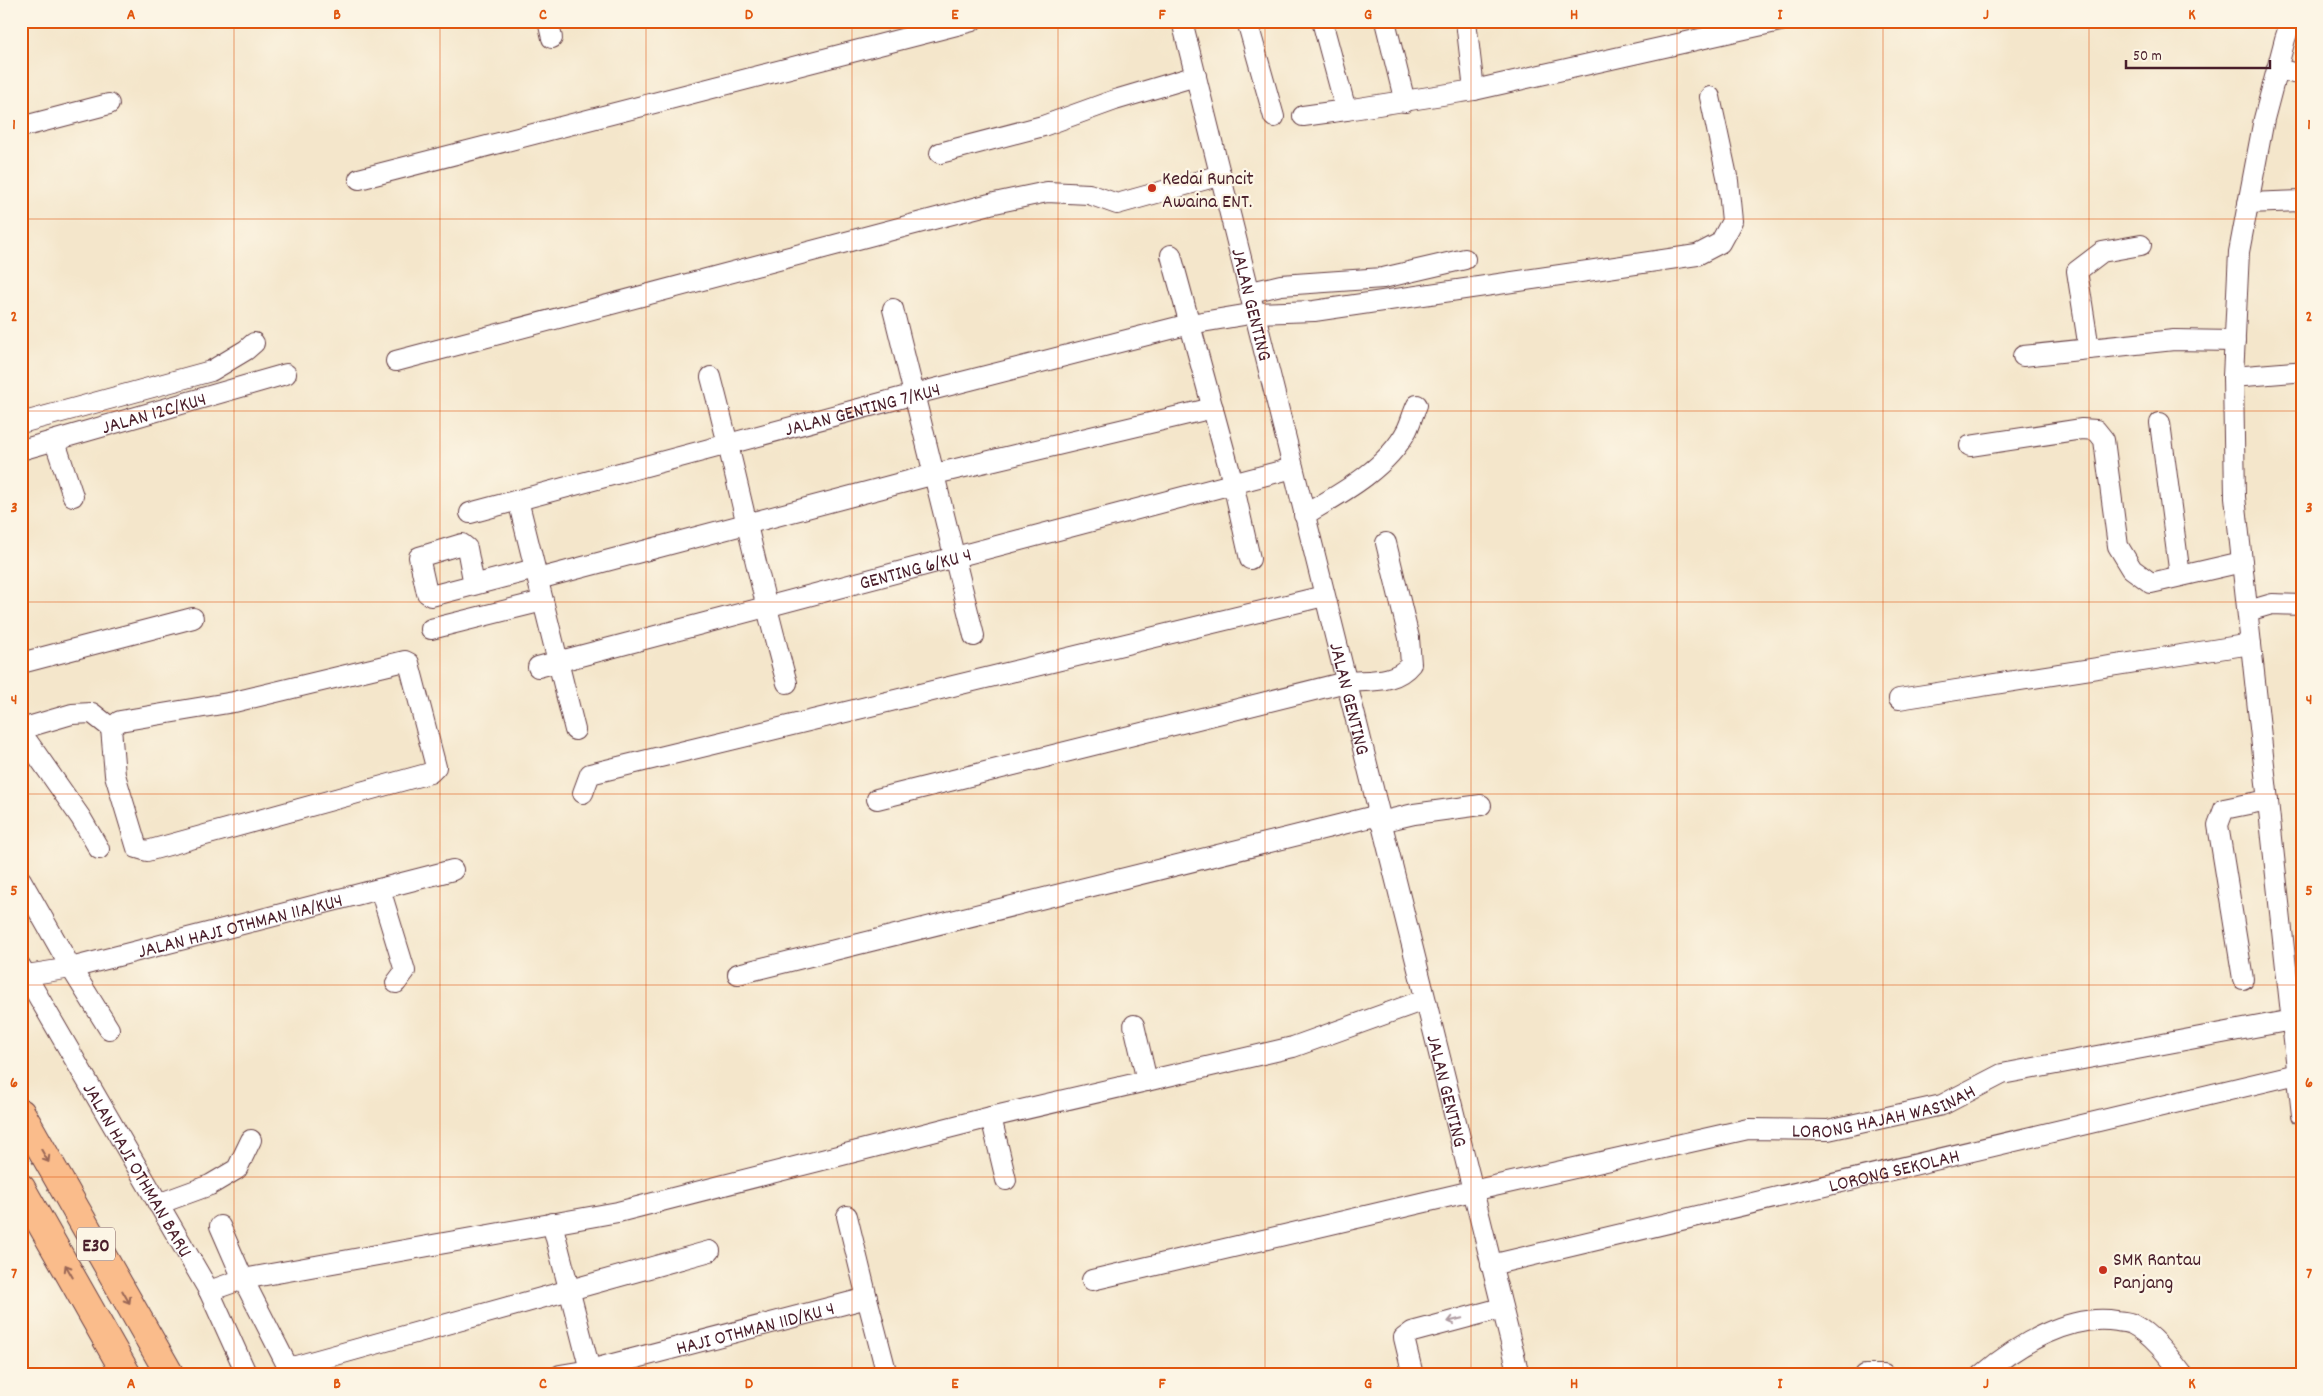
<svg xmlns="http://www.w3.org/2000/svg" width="2323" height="1396" font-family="Dekko,sans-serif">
<rect width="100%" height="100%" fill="#fcf5e5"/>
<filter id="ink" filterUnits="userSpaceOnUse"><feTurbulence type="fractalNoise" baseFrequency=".02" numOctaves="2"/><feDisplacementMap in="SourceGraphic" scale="10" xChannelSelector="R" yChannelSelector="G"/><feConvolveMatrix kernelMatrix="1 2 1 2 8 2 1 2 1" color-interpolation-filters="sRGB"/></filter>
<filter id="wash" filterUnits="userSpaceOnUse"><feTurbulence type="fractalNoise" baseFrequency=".0096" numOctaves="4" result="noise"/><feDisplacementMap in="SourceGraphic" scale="20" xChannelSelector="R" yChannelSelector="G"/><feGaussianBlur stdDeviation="1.12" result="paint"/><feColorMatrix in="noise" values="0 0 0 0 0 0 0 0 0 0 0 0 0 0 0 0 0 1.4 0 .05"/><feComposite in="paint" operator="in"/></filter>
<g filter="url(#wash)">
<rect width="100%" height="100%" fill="#f4e6cb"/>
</g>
<g filter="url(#ink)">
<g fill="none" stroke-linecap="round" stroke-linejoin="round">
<g stroke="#643d43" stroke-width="22">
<g id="minor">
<polyline points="548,21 552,38"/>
<path id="s1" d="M1182 21C1295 472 1406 924 1519 1375"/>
<polyline points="1247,21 1274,117"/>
<polyline points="1385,21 1405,102"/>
<polyline points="2291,21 2285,39 2264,119 2239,252 2233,377 2235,497 2302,1115"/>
<polyline points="2277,69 2302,75"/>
<polyline points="1474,90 1780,21"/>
<polyline points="1346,110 1474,90 1466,21"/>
<polyline points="1303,116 1346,110 1322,21"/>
<polyline points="21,127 109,104"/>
<polyline points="940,153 1043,126 1115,100 1196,76"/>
<polyline points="359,179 972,21"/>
<polyline points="2248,203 2302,201"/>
<polyline points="1171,255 1233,483 1250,559"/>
<polyline points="1251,292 1281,285 1383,278 1465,259"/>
<polyline points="893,309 974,636"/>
<polyline points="2089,349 2077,271 2102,252 2141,245"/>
<polyline points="2023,356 2174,340 2235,341"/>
<polyline points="396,361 990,204 1047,192 1089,194 1117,204 1221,175"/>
<path d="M711 377C738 479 758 582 787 683"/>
<polyline points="2233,377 2294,372"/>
<polyline points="21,423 211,371 246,350 254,343"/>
<polyline points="2160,423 2180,576"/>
<polyline points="55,442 73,496"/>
<polyline points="1970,446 2082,429 2096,430 2104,440 2118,546 2132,569 2151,583 2242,562"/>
<path id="s2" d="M21 450 286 374"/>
<polyline points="518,500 575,730"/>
<path id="s3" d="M470 513 915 394 1190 324 1256 313 1314 311 1697 255 1720 243 1732 221 1728 181 1710 97"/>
<path d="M1304 515C1340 494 1387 469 1407 430 1411 422 1413 413 1417 405"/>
<polyline points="538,579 935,474 1213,408"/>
<polyline points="474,585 467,548 462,544 419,557 427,593 431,596 535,569"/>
<polyline points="2248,611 2272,604 2302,605"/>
<polyline points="431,629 543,601"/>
<polygon points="405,661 409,663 436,767 430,773 147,851 137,848 115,775 111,728 120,721 234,702"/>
<polyline points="21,663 193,618"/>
<path id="s4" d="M538 667 1293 468"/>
<polyline points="1899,699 2251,644"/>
<polyline points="21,729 72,714 92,713 111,728"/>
<polyline points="21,732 81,818 99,849"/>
<polyline points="583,793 590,774 1324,596"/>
<path d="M877 799 1346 682C1370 680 1395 684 1411 664L1409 638 1386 543"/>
<polyline points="1380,822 1414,814 1481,805"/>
<polyline points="21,880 71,968 109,1029"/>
<polyline points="380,889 405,971 396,983"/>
<path id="s5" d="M21 967 209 1291 247 1375"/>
<polyline points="738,974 1379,815"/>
<path id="s6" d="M27 975 71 968 453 870"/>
<polyline points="2243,979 2218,825 2224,809 2268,800"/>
<polyline points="1134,1025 1147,1081"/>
<polyline points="991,1117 1006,1180"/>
<polyline points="158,1204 210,1185 237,1169 251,1140"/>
<polyline points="552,1223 590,1370"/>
<polyline points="220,1226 243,1279 292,1375"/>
<path id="s7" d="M1491 1265 2297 1074"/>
<path id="s8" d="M1092 1280 1472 1191 1748 1129 1828 1130 1942 1105 2002 1074 2292 1020"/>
<polyline points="209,1291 243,1279 618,1212 991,1117 1293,1047 1424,1000"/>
<polyline points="867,1298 887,1375"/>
<polyline points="289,1368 710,1251"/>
<path id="s9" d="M560 1375 590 1370 867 1298 847 1216"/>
<polyline points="1413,1375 1404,1338 1412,1332 1502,1308"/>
<polyline points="1865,1375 1884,1375"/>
<path d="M1982 1375C2017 1345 2070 1313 2117 1321 2122 1322 2128 1322 2132 1324 2152 1334 2170 1358 2183 1375"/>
</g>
</g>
<g stroke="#643d43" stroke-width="30">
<g id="highway">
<polyline points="21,1113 170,1375"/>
<polyline points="21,1188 127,1375"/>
</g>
</g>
<use href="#minor" stroke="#fff" stroke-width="20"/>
<use href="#highway" stroke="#fabc8b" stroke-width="28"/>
</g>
<defs><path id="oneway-shaft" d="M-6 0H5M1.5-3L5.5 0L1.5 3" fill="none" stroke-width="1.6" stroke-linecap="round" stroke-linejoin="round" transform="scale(1.25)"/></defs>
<g stroke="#996656">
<use href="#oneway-shaft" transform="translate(45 1156) rotate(60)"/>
<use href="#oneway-shaft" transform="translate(69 1271) rotate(-120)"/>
<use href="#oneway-shaft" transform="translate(126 1297) rotate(60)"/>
</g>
<use stroke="#ae9aa0" href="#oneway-shaft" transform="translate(1455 1320) rotate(166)"/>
</g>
<path fill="none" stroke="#e0560e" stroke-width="1" stroke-opacity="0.55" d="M234 21V1375M440 21V1375M646 21V1375M852 21V1375M1058 21V1375M1265 21V1375M1471 21V1375M1677 21V1375M1883 21V1375M2089 21V1375M21 219H2302M21 411H2302M21 602H2302M21 794H2302M21 985H2302M21 1177H2302"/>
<g fill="#c8321e" stroke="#fcf5e5" stroke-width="2">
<circle cx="1152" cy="188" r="5"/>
<circle cx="2103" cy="1270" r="5"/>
</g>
<g text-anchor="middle" stroke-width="4.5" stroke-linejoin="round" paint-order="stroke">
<rect fill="#fcf5e5" stroke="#7f5f63" stroke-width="1" x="77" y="1227.5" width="38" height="33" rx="4"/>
<g font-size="19" font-weight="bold" fill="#4a1f2b">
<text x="96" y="1251">E30</text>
</g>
<g font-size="20" fill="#4a1f2b" stroke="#fcf5e5" text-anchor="start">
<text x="1162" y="184">Kedai Runcit<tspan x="1162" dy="23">Awaina ENT.</tspan></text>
<text x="2113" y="1265">SMK Rantau<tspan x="2113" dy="23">Panjang</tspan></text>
</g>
<g font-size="20" fill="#4a1f2b" stroke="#fcf5e5">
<text dy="7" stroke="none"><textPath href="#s1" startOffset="292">JALAN GENTING</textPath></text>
<text dy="7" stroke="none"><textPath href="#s3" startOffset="406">JALAN GENTING 7/KU4</textPath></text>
<text dy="7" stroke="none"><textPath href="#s2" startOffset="138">JALAN 12C/KU4</textPath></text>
<text dy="7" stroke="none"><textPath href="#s4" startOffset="390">GENTING 6/KU 4</textPath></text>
<text dy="7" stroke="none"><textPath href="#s1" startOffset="698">JALAN GENTING</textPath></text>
<text dy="7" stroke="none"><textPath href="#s6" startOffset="219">JALAN HAJI OTHMAN 11A/KU4</textPath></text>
<text dy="7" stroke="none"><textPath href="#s1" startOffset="1102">JALAN GENTING</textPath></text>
<text dy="7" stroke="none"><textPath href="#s8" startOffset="811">LORONG HAJAH WASINAH</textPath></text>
<text dy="7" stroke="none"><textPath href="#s5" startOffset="234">JALAN HAJI OTHMAN BARU</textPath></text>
<text dy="7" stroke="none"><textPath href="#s7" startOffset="414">LORONG SEKOLAH</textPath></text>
<text dy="7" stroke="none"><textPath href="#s9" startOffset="201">HAJI OTHMAN 11D/KU 4</textPath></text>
</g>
</g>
<rect width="2323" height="1396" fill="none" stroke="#fcf5e5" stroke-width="55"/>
<path d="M2126 60v8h144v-8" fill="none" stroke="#4a1f2b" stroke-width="2.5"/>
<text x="2133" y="60" font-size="15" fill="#4a1f2b" stroke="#fcf5e5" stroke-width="4" paint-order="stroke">50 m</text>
<rect x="28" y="28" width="2268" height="1340" fill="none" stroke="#e0560e" stroke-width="2"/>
<g font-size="16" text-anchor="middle" font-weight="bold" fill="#e0560e">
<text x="131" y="19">A</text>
<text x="337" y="19">B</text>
<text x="543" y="19">C</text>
<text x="749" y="19">D</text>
<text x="955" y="19">E</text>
<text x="1162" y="19">F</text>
<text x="1368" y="19">G</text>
<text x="1574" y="19">H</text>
<text x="1780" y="19">I</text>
<text x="1986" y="19">J</text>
<text x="2192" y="19">K</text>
<text x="14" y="129">1</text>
<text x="2309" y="129">1</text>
<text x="14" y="321">2</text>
<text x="2309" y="321">2</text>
<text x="14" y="512">3</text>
<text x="2309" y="512">3</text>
<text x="14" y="704">4</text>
<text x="2309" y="704">4</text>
<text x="14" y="895">5</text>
<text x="2309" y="895">5</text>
<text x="14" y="1087">6</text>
<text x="2309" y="1087">6</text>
<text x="14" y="1278">7</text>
<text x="2309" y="1278">7</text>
<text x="131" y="1388">A</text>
<text x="337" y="1388">B</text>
<text x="543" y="1388">C</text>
<text x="749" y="1388">D</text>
<text x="955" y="1388">E</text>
<text x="1162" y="1388">F</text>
<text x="1368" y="1388">G</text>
<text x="1574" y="1388">H</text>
<text x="1780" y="1388">I</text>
<text x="1986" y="1388">J</text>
<text x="2192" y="1388">K</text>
</g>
</svg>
